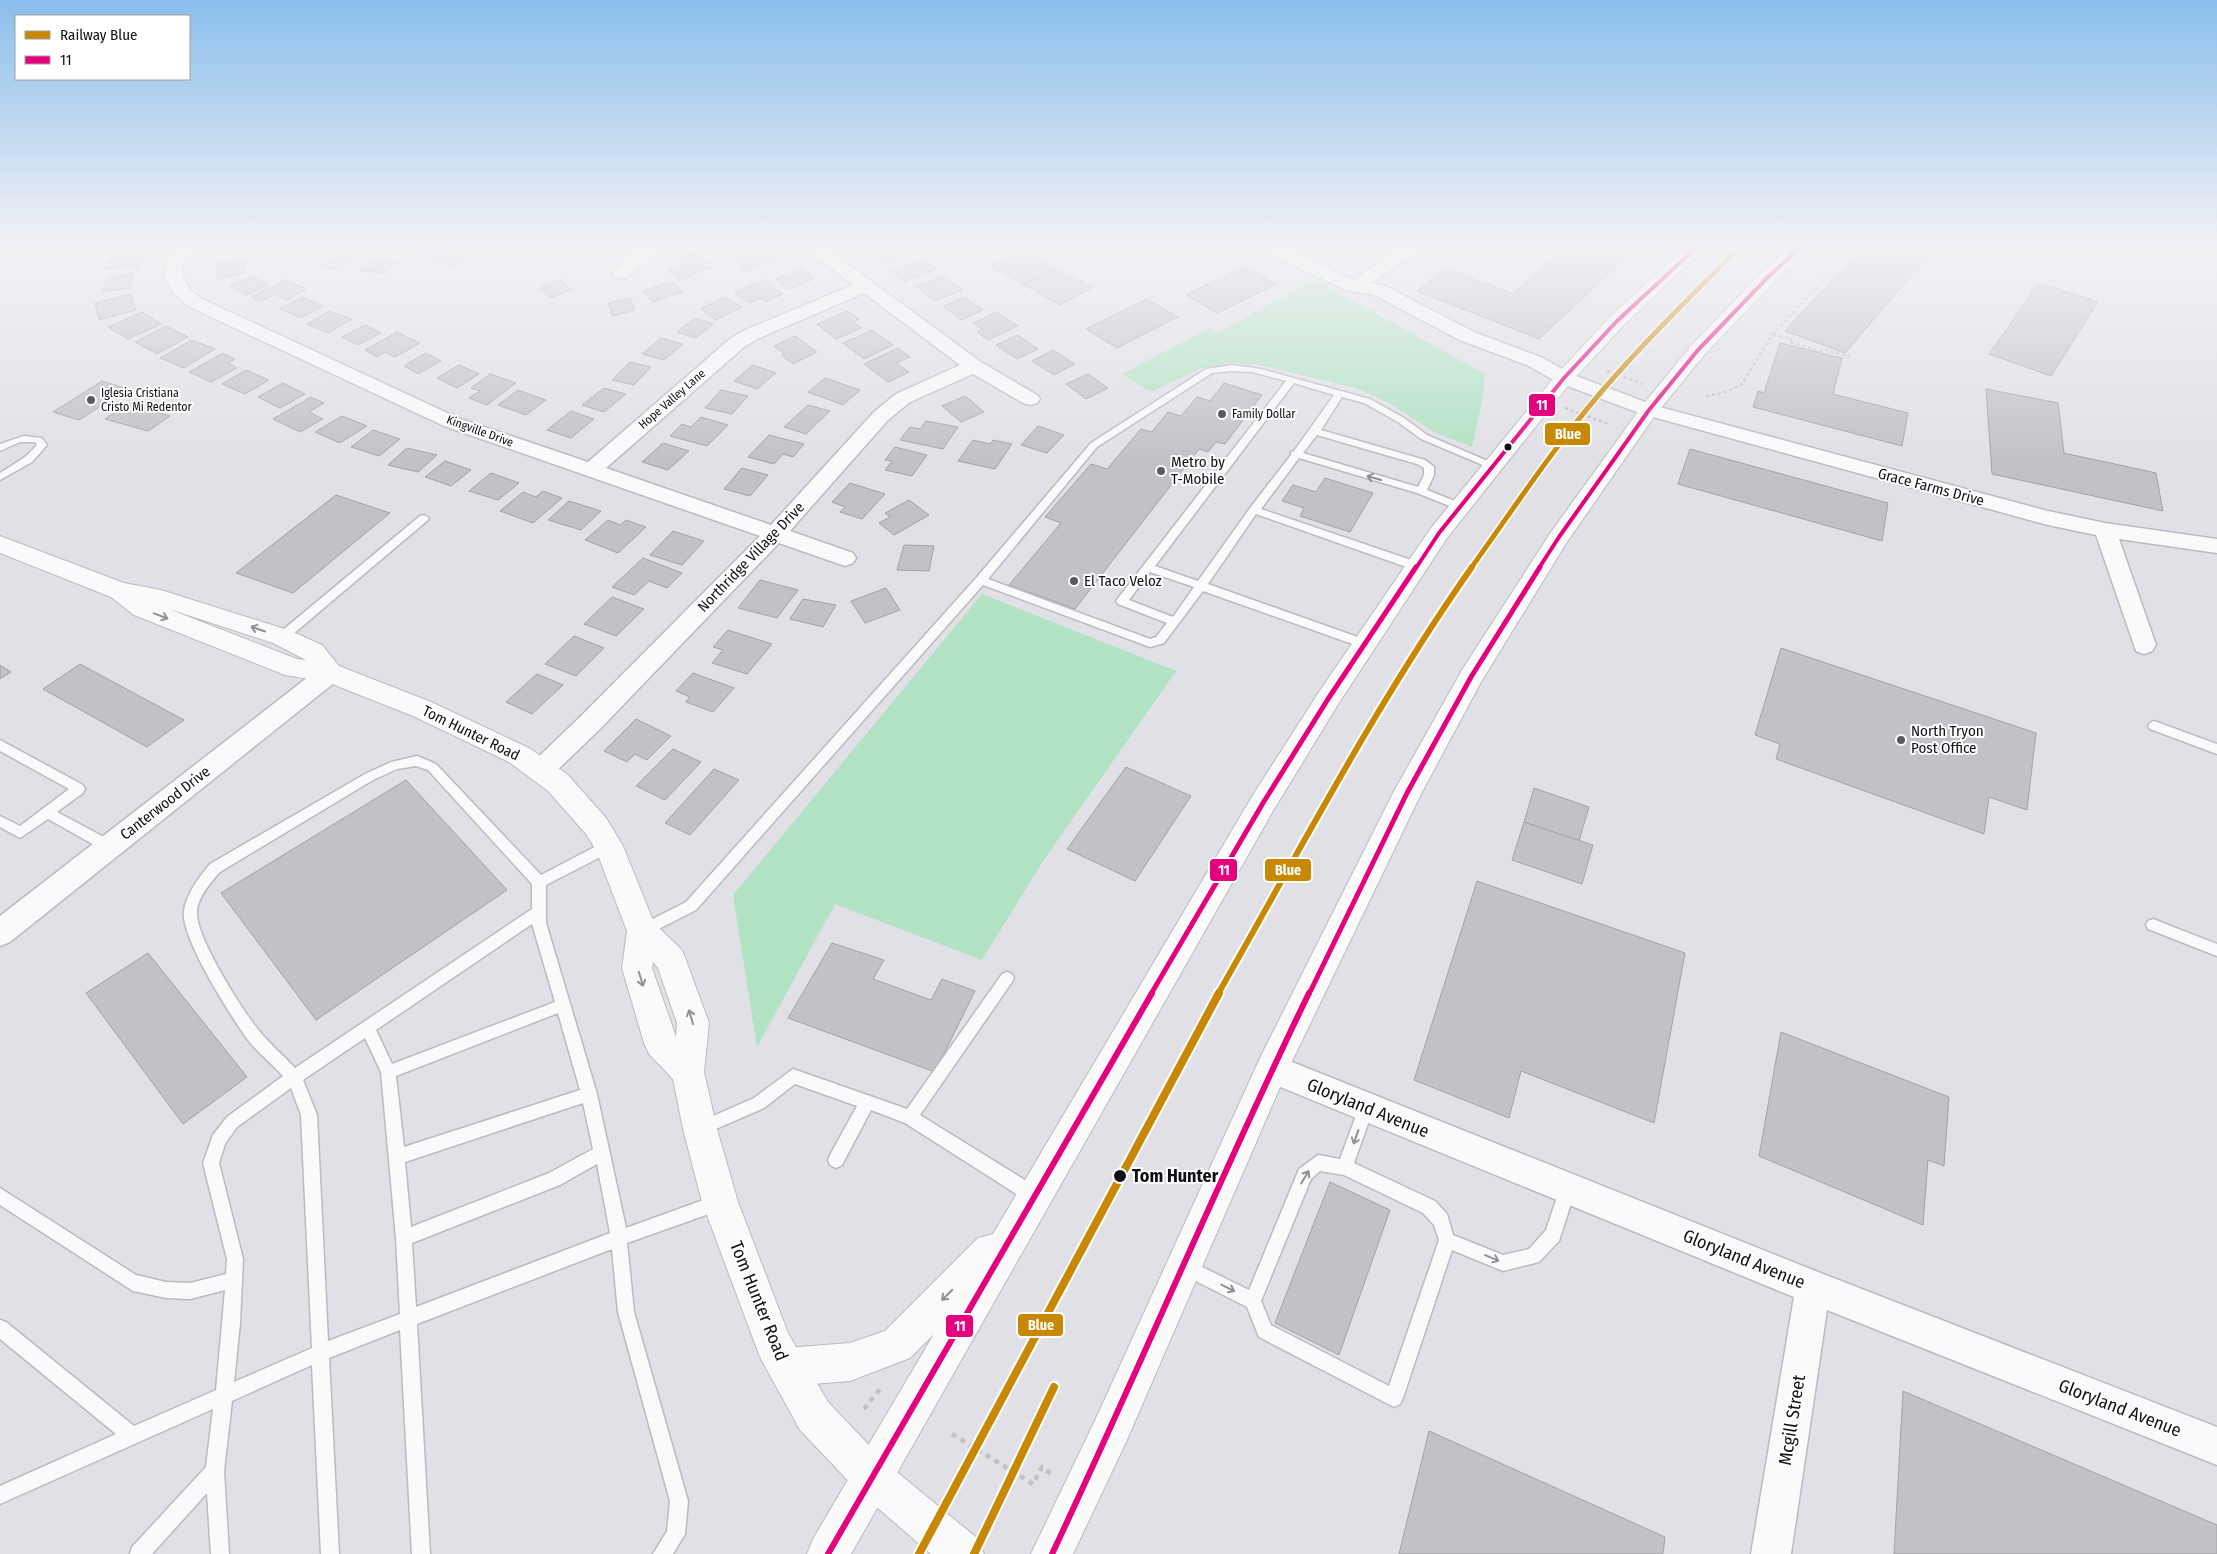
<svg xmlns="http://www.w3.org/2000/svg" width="2217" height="1554" font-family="'Fira Sans Condensed',sans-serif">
<rect width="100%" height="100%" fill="#e1e0e6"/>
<g fill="#b0e2c3">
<polygon points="1315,280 1487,375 1484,378 1484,392 1472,447 1434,432 1391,404 1359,389 1261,365 1231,363 1200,369 1151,392 1122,374 1209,328 1218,332"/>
<polygon points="982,594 1176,671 1043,861 982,960 835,904 757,1047 733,895"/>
</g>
<g fill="#c2c1c6" stroke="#a3a2a7">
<polygon points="260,244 295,244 284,251 257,246"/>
<polygon points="304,244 332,244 338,245 320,259 291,253"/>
<polygon points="585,244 606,244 614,249 593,258 578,247"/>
<polygon points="722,244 750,244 733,251"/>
<polygon points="887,244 895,244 910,255 884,265 867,252"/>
<polygon points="1569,244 1592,244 1627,257 1539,339 1417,291 1446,268 1513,294"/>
<polygon points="1609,244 1643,244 1633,253"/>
<polygon points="1866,244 1895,244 1929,255 1845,353 1785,331"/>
<polygon points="442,248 470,254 454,266 426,260"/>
<polygon points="756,248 762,253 768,250 778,259 747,271 731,257"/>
<polygon points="345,249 362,252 338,270 321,267"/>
<polygon points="1023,250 1057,268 1024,285 990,266"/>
<polygon points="149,251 138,267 103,269 116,252"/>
<polygon points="694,252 713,267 680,280 669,270 685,264 678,258"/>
<polygon points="374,258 398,261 384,273 360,270"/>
<polygon points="245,259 244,274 217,279 218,264"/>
<polygon points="922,259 936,269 905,282 891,271"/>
<polygon points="1245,266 1276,284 1217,313 1186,295"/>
<polygon points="1057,268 1093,287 1060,305 1024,285"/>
<polygon points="801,269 814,279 789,289 776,279"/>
<polygon points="134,273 130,288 102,292 107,278"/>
<polygon points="252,276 268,285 246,295 230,286"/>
<polygon points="945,276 963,290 934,301 916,286"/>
<polygon points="285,280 306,289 286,300 274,294 261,302 251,297"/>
<polygon points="561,280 571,290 550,298 540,287"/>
<polygon points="763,280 783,294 765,302 761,298 749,303 734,293"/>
<polygon points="672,281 682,292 653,302 643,291"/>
<polygon points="2039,283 2098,302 2051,376 1989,354"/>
<polygon points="131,294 136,310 99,320 95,303"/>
<polygon points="303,297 323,306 301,318 280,309"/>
<polygon points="725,297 742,307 716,320 700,309"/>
<polygon points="964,297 983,310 961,320 943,306"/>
<polygon points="630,298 635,310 613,316 608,303"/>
<polygon points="1147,299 1178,317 1117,348 1086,329"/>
<polygon points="330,311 352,319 328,333 307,324"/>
<polygon points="847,311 859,319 853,322 862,328 836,339 817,324"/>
<polygon points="142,312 161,324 128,339 108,327"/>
<polygon points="997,312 1018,326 988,340 977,332 983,330 973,323"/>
<polygon points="695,318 713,324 696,338 677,332"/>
<polygon points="365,325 381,333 358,345 342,337"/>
<polygon points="166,326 188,337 157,354 135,342"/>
<polygon points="872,330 893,345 864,359 843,343"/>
<polygon points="397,332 420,343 395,357 385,352 377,357 365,350"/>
<polygon points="1018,335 1038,349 1017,359 996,345"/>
<polygon points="795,336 817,352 793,364 781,355 784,353 774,346"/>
<polygon points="661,338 683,344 664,360 642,354"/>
<polygon points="192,340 215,349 184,368 160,358"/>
<polygon points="1780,343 1842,358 1833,394 1908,413 1902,446 1753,407 1758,391 1764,393"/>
<polygon points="898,348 910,357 896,363 909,372 888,382 864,364"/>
<polygon points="1053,350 1075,364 1054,375 1032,361"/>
<polygon points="223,353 235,359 228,363 237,368 211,382 189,372"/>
<polygon points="426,353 441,361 418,374 404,366"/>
<polygon points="630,362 651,367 634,385 612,380"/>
<polygon points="459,365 479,374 457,388 437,378"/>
<polygon points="753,365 776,373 757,389 734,381"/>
<polygon points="246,370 269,380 245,394 222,384"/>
<polygon points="490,374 516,383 487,405 469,398 480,391 471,388"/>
<polygon points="1088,374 1108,388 1086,399 1066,384"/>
<polygon points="825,378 860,390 843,405 808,392"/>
<polygon points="102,381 128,389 79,420 53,412"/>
<polygon points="283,383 305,394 280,408 258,397"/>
<polygon points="1224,383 1262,395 1225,444 1216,442 1208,452 1199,449 1075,609 1009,585 1061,523 1045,517 1091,464 1107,469 1141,429 1152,432 1168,412 1181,416 1197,397 1210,401"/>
<polygon points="604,388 626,394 604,412 582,405"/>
<polygon points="1986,389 2058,403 2064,453 2156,473 2163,511 1992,474"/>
<polygon points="518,390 546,400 526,415 498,405"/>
<polygon points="721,390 748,396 732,414 705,408"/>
<polygon points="965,396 984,412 961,422 942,406"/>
<polygon points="311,397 324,403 309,412 323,419 300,432 273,419"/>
<polygon points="127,404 170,416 148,431 105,419"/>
<polygon points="808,405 830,411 806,434 784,427"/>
<polygon points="571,411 594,419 571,438 547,430"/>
<polygon points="342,416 367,426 340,443 315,432"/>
<polygon points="701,417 728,425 707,446 670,436 682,424 691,427"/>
<polygon points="926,421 958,427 943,449 900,440 910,427 920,429"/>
<polygon points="1038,426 1064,435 1047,453 1021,445"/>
<polygon points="373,430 400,439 379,456 351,447"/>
<polygon points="769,435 804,444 793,457 783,454 774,464 748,457"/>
<polygon points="973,440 990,444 993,440 1012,444 995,469 958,461"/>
<polygon points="663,443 689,451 668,470 642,462"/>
<polygon points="895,447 927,455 912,476 885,470 892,461 885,460"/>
<polygon points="407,448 437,455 418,472 388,465"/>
<polygon points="1690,449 1888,503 1882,541 1678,484"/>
<polygon points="445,461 471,470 451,486 425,477"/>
<polygon points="742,468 768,475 750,496 724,489"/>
<polygon points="491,473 519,483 498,500 469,491"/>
<polygon points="1325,478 1373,493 1350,532 1300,516 1304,508 1282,501 1293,485 1316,492"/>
<polygon points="850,483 885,494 862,519 840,512 845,507 832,502"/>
<polygon points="543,491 562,498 533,523 500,511 523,492 536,497"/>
<polygon points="336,495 390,513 293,593 236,573"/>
<polygon points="909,500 929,515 894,535 879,523 890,517 885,513"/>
<polygon points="569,501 601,511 581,530 548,520"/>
<polygon points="608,520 620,525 626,520 646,527 618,553 585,540"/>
<polygon points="673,531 704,541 682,565 650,555"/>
<polygon points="904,545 934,546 929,571 897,570"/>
<polygon points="643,558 682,573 667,588 649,581 634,595 612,587"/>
<polygon points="760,580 798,590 777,618 738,608"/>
<polygon points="886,588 900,610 865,623 851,601"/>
<polygon points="612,597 644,609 616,636 584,624"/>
<polygon points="803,599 836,605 823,627 790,619"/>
<polygon points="728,630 772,644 747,674 712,663 723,650 713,647"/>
<polygon points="574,636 604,648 576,676 545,664"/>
<polygon points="1781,648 2036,733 2027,810 1989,797 1984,834 1776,759 1780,744 1755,735"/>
<polygon points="80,664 184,720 147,747 43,689"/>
<polygon points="0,665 11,672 0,679"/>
<polygon points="693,673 734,688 713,712 686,702 690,697 676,691"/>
<polygon points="537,674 563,685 532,714 506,702"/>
<polygon points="636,719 671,736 647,760 635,754 627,762 604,751"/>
<polygon points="673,749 701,762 665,800 636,786"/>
<polygon points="1126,767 1191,796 1135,881 1067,849"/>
<polygon points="714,769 739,780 690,835 665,823"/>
<polygon points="406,780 507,890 316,1020 221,893"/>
<polygon points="1534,788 1589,807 1579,841 1524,822"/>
<polygon points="1524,822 1593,845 1582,884 1512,860"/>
<polygon points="1477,881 1685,953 1654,1123 1521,1071 1509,1118 1414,1080"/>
<polygon points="832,943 884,960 873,979 931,1000 942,979 975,991 935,1072 788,1018"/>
<polygon points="148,953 247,1077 183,1124 86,993"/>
<polygon points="1781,1032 1949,1097 1944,1166 1928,1160 1923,1225 1759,1156"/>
<polygon points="1330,1182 1390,1210 1339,1355 1275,1323"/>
<polygon points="1903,1391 2217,1525 2217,1554 1894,1554"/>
<polygon points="1429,1431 1665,1537 1663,1554 1399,1554"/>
</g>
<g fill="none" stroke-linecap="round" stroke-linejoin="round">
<g stroke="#bbbabf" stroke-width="3">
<g id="lane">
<polygon points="2017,244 2033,244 2045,248 2041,250"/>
<path d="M1232 365 1261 369 1370 399 1404 418 1427 435 1499 466 1498 468H1490L1421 439 1398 422 1364 403 1342 397 1321 430 1425 460 1434 467V475L1427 490 1465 505V509H1457L1417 493 1299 458 1261 509 1420 563 1421 566 1420 569H1412L1256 514 1208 584 1369 641 1371 644 1369 647H1361L1203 591 1164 643 1150 647 983 585 696 910 647 935 642 937 637 935 635 931 637 927 686 902 977 577 1091 443 1206 369ZM1232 371 1252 372 1286 381 1116 601 1118 604 1167 623 1156 637 1150 639 988 579 1097 447 1212 373ZM1294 383 1334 395 1294 451 1291 452V455L1250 508 1198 581 1155 566ZM1317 435 1417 464 1424 468V475L1418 487 1303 453ZM1150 572 1194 587 1173 617 1129 600Z"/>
<polygon points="24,436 42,438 47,445 32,462 0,480 0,473 25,457 37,445 35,442 20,442 0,451 0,444"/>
<polygon points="424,515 429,518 428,520 286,640 278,640 276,637 278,634 420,516"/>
<polygon points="2154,721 2217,744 2217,754 2150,729 2148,726 2150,723"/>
<polygon points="0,740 83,785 85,789 83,793 57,812 115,843 117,847 115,851 110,852 105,851 48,819 20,838 0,827 0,816 20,826 69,789 0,751"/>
<path d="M417 756 436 764 541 875 604 842 609 841 614 842 616 846 614 850 546 885V923L597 1094 626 1228 720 1194 726 1196 728 1202 726 1208 720 1210 627 1243 634 1312 688 1501 685 1534 673 1554H653L667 1531 670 1501 618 1312 612 1249 417 1324 430 1554H412L400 1330 329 1358 339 1554H321L312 1365 232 1401 224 1471 229 1554H211L207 1493 152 1554H130L132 1547 206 1467 213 1409 0 1504V1486L116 1434 0 1339V1320L6 1322 134 1426 216 1390 225 1290 190 1299 166 1298 133 1291 0 1205V1188L136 1275 166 1282 190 1283 226 1274 227 1259 203 1163 213 1135 227 1117 283 1076C272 1064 258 1053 248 1040 232 1018 179 936 184 910 187 893 199 877 210 864L365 774 391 762ZM416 766 428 770 532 884V909L295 1068C284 1056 271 1045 260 1032 244 1013 194 935 197 911 198 897 211 882 220 872L373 780 397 769ZM532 924 555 1002 392 1064 376 1030ZM558 1013 580 1090 404 1147 396 1076ZM365 1038 381 1072 396 1238 400 1314 328 1341 317 1115 303 1080ZM291 1088 301 1115 312 1348 234 1382 240 1323 243 1259 219 1163 225 1144 237 1127ZM583 1103 593 1149 549 1173 411 1227 405 1162ZM597 1164 610 1233 416 1307 412 1243 560 1185Z"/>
<polygon points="2153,919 2217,944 2217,956 2148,929 2146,925 2148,921"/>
<polygon points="1007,972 1012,974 1014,978 1012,982 920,1115 1041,1190 1043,1196 1041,1202 1035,1204 1029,1202 905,1123 871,1110 842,1165 836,1168 830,1165 828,1160 830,1155 857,1106 795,1084 764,1108 700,1136 695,1134 692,1129 695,1124 754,1098 793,1069 907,1109 1002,974"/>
<path d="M1366 1100 1371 1102 1374 1107 1354 1163 1435 1201 1447 1214 1453 1235 1503 1255 1529 1249 1546 1230 1562 1182 1568 1180 1574 1182 1576 1188 1559 1241 1539 1262 1503 1271 1452 1250 1403 1398 1400 1404 1394 1407 1259 1337 1247 1307 1178 1272 1176 1266 1178 1260 1184 1258 1249 1290 1299 1169 1318 1155 1340 1159 1361 1102ZM1320 1171 1344 1175 1423 1213 1434 1225 1439 1240 1389 1386 1271 1325 1261 1301 1311 1179Z"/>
</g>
</g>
<g stroke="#bbbabf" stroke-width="3">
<g id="street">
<path d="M181 244H200C196 249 192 252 188 256 174 273 187 287 200 298L458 418 588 462 730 339 743 331 853 285 800 244H820L981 362 1037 395 1040 399 1037 403 1030 405 1023 403 973 374 910 402 888 420 790 531 853 553 856 558 853 563 845 566 779 543 598 731 550 777 541 780 532 777 528 770 532 763 580 717 760 536 444 426 188 306 173 292 164 274 168 260ZM864 293 960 365 896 394 874 412 771 525 606 468 744 347 757 339Z"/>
<polygon points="650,244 673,244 670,248 651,257 627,277 621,278 615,277 612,273 615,269 639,249"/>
<polygon points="1256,244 1279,244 1353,280 1397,250 1401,244 1419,244 1409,258 1371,283 1385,286 1474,332 1543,358 1571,374 1656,406 2048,511 2105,523 2217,539 2217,553 2119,539 2156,645 2152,651 2144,654 2136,651 2096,535 2048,525 1642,414 1557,382 1529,366 1460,340 1374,295 1345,290 1259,248"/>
<polygon points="330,664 339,667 342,673 339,679 10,942 0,946 0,916 321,667"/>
<polygon points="1272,1054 1813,1270 2217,1427 2217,1465 1827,1310 1791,1554 1751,1554 1794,1297 1261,1079 1256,1069 1261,1059"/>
</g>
</g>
<g stroke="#bbbabf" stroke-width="2">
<path id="secondary" d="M0 536 124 583 161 590 291 631 322 645 339 666 431 702 529 748 568 775 606 818 623 846 654 923 682 950 686 960 709 1023 704 1072 717 1129 738 1202 788 1333 828 1402 886 1463 978 1539 984 1554H931L858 1491 800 1430 760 1357 702 1202 683 1129 673 1079 649 1054 644 1043 622 968 627 931 596 850 586 834 548 791 509 762 413 716 327 682 285 675 134 615 111 597 0 553ZM166 608 273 643 306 660 297 659ZM653 962 658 968 677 1023 676 1037 652 968Z"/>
</g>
<g stroke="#bbbabf" stroke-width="2">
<g id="primary">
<polygon points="1689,244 1709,244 1624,325 1571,382 1447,538 1337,706 1273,811 851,1554 807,1554 813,1539 934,1334 910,1358 850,1381 786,1386 773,1380 767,1367 773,1354 786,1348 850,1343 885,1331 978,1238 993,1234 1253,795 1319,692 1431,528 1557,374 1610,317"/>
<polygon points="1793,244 1813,244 1775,281 1705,354 1656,414 1567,542 1481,682 1420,796 1284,1078 1126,1442 1073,1554 1031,1554 1098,1414 1260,1058 1393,793 1462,670 1551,532 1642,406 1691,346 1761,273"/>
</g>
</g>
<g stroke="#c1c1c3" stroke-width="2.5" stroke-dasharray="3 3" stroke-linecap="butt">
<polyline points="1321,244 1366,256"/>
<polyline points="1339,250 1346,262"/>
<polyline points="1773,334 1791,339 1789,342 1821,351 1824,349 1849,357"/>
<polyline points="1607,371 1643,384"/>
<polyline points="1706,396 1723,393 1741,385 1773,334 1829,274 1832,262 1825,257"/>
<polyline points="1565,408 1609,424"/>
</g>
<g stroke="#c1c1c3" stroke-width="4.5" stroke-dasharray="5 5" stroke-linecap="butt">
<polyline points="864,1409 880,1389"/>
<polyline points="952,1434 1033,1484 1042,1467 1054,1476"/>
</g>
<use href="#lane" fill="#fafafb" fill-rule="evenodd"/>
<use href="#street" fill="#fafafb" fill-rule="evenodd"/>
<use href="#secondary" fill="#fafafb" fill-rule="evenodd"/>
<use href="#primary" fill="#fafafb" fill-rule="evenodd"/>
<g stroke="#fff" stroke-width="7">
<g id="bus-1-far2">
<polyline points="1416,568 1439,533 1564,378 1617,321 1700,244"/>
<polyline points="1539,568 1559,537 1649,410 1698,350 1768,277 1804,244"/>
</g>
</g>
<g stroke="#fff" stroke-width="9">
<g id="bus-1-far1">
<polyline points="1151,994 1263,803 1328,699 1416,567"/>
<polyline points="1309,994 1407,793 1471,677 1540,567"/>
</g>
</g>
<g stroke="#fff" stroke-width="10">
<g id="bus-1">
<polyline points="828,1554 1152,993"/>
<path d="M1052 1554C1140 1368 1219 1178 1309 993"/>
</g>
</g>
<use href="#bus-1-far2" stroke="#e5007d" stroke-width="4"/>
<use href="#bus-1-far1" stroke="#e5007d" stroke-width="5"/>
<use href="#bus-1" stroke="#e5007d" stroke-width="6"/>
<g stroke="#fff" stroke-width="8">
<path id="rail-1-far2" d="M1471 568C1514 508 1554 447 1602 391 1646 340 1695 292 1743 244"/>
</g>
<g stroke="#fff" stroke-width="10">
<path id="rail-1-far1" d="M1218 994C1300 850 1377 702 1472 567"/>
</g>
<g stroke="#fff" stroke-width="12">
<g id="rail-1">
<polyline points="919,1554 1219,993"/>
<polyline points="974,1554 1054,1387"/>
</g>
</g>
<use href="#rail-1-far2" stroke="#c98804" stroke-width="5"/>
<use href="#rail-1-far1" stroke="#c98804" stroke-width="6"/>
<use href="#rail-1" stroke="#c98804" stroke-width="8"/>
</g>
<defs><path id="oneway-shaft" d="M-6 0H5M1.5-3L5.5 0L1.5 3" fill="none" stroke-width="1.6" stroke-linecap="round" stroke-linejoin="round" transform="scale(1.25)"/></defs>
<g stroke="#919194">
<use href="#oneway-shaft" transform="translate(1374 478) rotate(-164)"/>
<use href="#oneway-shaft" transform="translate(161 616) rotate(21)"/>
<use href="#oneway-shaft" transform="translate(258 629) rotate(-161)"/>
<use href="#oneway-shaft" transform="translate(641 979) rotate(73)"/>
<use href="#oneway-shaft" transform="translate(691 1017) rotate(-106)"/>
<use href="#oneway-shaft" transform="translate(1356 1137) rotate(109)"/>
<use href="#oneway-shaft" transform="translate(1305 1177) rotate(-59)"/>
<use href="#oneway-shaft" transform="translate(1492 1258) rotate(23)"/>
<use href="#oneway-shaft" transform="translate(1228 1288) rotate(27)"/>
<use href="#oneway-shaft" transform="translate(947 1295) rotate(135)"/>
</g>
<linearGradient id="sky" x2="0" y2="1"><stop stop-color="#8abeec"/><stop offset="0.53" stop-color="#f2f1f4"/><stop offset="1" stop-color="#f2f1f4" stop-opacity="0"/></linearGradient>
<rect width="2217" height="462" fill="url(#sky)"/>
<g fill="#5a595e" stroke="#fff" stroke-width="2">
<circle cx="91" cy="400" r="5"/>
<circle cx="1222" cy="414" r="5"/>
<circle cx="1161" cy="471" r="5"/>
<circle cx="1074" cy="581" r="5"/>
<circle cx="1901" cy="740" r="5"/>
</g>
<g fill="#111115" stroke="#fff" stroke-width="2">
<circle cx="1508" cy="447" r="4.5"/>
<circle cx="1120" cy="1176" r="7"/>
</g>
<g text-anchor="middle" stroke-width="4" stroke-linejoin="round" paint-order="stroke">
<g font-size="12" fill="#111115" stroke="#fff" text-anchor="start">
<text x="101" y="397">Iglesia Cristiana<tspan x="101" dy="14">Cristo Mi Redentor</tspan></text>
<text x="1232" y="418">Family Dollar</text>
</g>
<g font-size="12" fill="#111115" stroke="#fff">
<text transform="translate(672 399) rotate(-41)" y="4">Hope Valley Lane</text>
<text transform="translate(480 431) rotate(20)" y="4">Kingville Drive</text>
</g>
<g font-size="15" fill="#111115" stroke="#fff" text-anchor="start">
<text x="1171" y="467">Metro by<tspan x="1171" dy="17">T-Mobile</tspan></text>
<text x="1084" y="586">El Taco Veloz</text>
<text x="1911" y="736">North Tryon<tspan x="1911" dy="17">Post Office</tspan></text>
</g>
<g font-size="15" fill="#111115" stroke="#fff">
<text transform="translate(1931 487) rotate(15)" y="5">Grace Farms Drive</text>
<text transform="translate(751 557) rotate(-46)" y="5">Northridge Village Drive</text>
<text transform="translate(471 733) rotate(26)" y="5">Tom Hunter Road</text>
<text transform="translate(165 803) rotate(-38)" y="5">Canterwood Drive</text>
</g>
<g font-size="18" fill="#111115" stroke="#fff">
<text transform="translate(1368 1108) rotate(22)" y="6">Gloryland Avenue</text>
<text transform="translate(1744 1259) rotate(22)" y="6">Gloryland Avenue</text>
<text transform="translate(759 1301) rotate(68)" y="6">Tom Hunter Road</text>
<text transform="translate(2120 1408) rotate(21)" y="6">Gloryland Avenue</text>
<text transform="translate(1792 1420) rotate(-81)" y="6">Mcgill Street</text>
</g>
<g font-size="18" font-weight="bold" fill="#111115" stroke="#fff" text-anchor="start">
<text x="1132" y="1182">Tom Hunter</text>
</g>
</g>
<g stroke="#fff" stroke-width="2">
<rect x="1528" y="393" width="28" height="24" rx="5" fill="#e5007d"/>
<rect x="1544" y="422" width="47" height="24" rx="5" fill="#c98804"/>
<rect x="1209" y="858" width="29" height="24" rx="5" fill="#e5007d"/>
<rect x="1264" y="858" width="48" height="24" rx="5" fill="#c98804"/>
<rect x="1017" y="1313" width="47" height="24" rx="5" fill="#c98804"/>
<rect x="945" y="1314" width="29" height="24" rx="5" fill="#e5007d"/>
</g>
<g font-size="14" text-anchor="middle" font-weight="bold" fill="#fff">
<text x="1542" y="410">11</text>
<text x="1568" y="439">Blue</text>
<text x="1224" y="875">11</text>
<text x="1288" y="875">Blue</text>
<text x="1041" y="1330">Blue</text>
<text x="960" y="1331">11</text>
</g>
<rect x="15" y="15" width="175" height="65" fill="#ffffff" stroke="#a0a0a1"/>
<rect x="25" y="31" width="25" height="8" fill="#c98804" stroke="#a0a0a1"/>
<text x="60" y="40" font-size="15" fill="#111115">Railway Blue</text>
<rect x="25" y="56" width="25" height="8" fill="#e5007d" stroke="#a0a0a1"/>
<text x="60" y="65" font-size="15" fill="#111115">11</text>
</svg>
